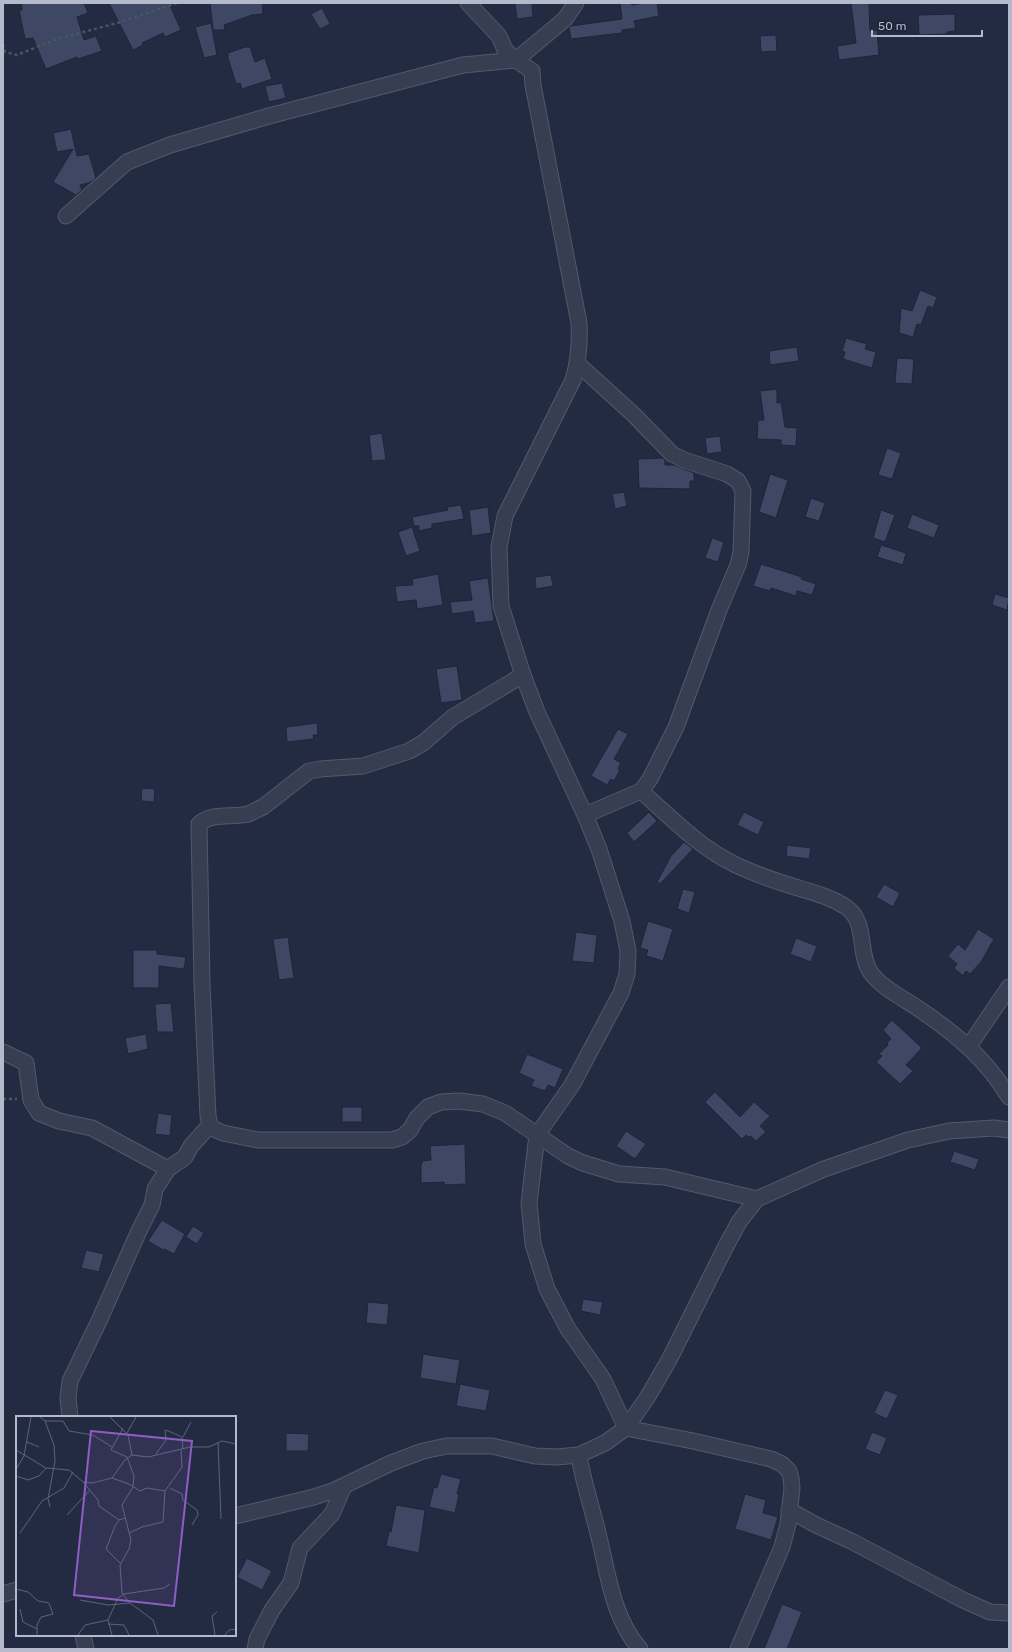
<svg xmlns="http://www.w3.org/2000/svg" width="1012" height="1652" font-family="Rubik,sans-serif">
<rect width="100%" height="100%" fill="#232b42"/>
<g fill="#3e4763" stroke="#1e2539">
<polygon points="21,3 84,3 88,13 77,17 84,40 96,36 102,51 78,59 77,57 46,69 33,38 25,39 19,10 22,10"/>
<polygon points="109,3 169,3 181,30 165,37 163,33 142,43 143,45 133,50"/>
<polygon points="210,3 262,3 263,14 252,15 224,25 225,30 213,30"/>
<polygon points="515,3 532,3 533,17 517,19"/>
<polygon points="620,3 631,3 632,5 643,3 657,3 659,16 634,21 636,28 622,30 622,33 571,39 569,27 571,26 622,19"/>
<polygon points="851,3 869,3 870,31 877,30 879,55 839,60 837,46 856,43"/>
<polygon points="322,8 330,24 320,29 311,14"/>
<polygon points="955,14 955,31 947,32 947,34 919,35 918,15"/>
<polygon points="211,23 217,55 204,58 195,27"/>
<polygon points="776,35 777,51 761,52 760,36"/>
<polygon points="245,47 250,47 255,62 265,58 272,79 242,89 240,83 236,84 228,58 228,53"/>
<polygon points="282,83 286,98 269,102 265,86"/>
<polygon points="71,129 77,156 89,154 96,178 91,182 80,185 82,190 76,195 53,182 73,149 57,152 53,133"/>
<polygon points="920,290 937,297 933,308 928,306 921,325 917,324 913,337 899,333 901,308 912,311"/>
<polygon points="846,338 867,344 865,349 876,352 872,368 843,359 845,352 842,351"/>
<polygon points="797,347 799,361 770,365 769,351"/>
<polygon points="897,358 914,359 912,384 895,383"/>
<polygon points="777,389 777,403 781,402 785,427 797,428 796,446 781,445 781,440 757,439 758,420 764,420 760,391"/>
<polygon points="382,433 386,460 372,461 369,435"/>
<polygon points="720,436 722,452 707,454 705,438"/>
<polygon points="887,448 901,453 892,479 878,475"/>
<polygon points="663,458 665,460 665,465 674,465 694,473 694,481 690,481 690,489 639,488 638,459"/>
<polygon points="770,474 788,480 776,518 759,512"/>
<polygon points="624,492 627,506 615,509 612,494"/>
<polygon points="811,498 825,503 819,521 805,517"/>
<polygon points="461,505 464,519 432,524 432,528 419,531 419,526 414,526 412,517 448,510 447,507"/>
<polygon points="488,507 491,533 472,536 469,510"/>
<polygon points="881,510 895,515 885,542 873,538"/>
<polygon points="912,514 939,525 934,538 907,528"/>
<polygon points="412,527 420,551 406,556 398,532"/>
<polygon points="712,538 724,542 718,562 705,558"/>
<polygon points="881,545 906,553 903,565 877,557"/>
<polygon points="761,564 802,577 801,579 816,584 812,595 797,591 796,596 771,588 770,591 753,586"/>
<polygon points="438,574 443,605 417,609 416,600 397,602 395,586 413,585 412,579"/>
<polygon points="551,575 553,586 536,589 535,577"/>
<polygon points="488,578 494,621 475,623 473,611 452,614 450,602 472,600 469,581"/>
<polygon points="995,594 1009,598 1007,610 992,605"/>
<polygon points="457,666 462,700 441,703 436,669"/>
<polygon points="317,723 318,735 313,735 314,739 287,742 286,727"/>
<polygon points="618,729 628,734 614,759 621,763 618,769 620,770 614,781 611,779 607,785 591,776"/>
<polygon points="142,788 155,789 154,802 141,801"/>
<polygon points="649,812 657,821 634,842 627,833"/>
<polygon points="744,812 764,822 758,835 737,825"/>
<polygon points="684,842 693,849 660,884 657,882 671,856"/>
<polygon points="787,845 811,848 809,859 786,856"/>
<polygon points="884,884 900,893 893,907 876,897"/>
<polygon points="683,889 695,892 689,913 677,909"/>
<polygon points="648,921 673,929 663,961 646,956 648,950 640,948"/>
<polygon points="978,929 994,939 981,962 970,974 966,971 963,976 954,968 957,964 948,956 958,944 965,950"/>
<polygon points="576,932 597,935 594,963 572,961"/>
<polygon points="288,937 294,978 279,980 273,939"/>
<polygon points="796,938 817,946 811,962 790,954"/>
<polygon points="133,950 157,950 157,954 186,957 184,969 159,966 159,988 133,988"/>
<polygon points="171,1003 174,1032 157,1032 155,1004"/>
<polygon points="892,1020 922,1048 906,1065 913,1071 900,1084 876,1062 882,1056 879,1054 888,1045 887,1043 891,1039 883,1030"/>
<polygon points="146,1034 148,1049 128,1054 125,1038"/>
<polygon points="527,1054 563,1069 555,1088 548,1085 545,1091 531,1086 534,1080 519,1073"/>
<polygon points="715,1092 740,1117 754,1102 770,1116 760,1126 766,1132 756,1141 750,1136 749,1137 746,1135 742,1139 705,1102"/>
<rect x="342" y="1107" width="20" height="15"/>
<polygon points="158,1113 172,1115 170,1136 155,1134"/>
<polygon points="626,1131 646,1144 635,1159 616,1146"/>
<polygon points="465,1144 466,1184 445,1185 444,1182 421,1183 421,1164 422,1164 422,1161 431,1160 430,1146"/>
<polygon points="954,1151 979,1159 975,1170 950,1162"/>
<polygon points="162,1220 185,1234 174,1254 164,1249 163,1250 148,1241"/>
<polygon points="193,1226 204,1233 197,1244 186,1237"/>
<polygon points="86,1250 104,1254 99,1272 81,1268"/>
<polygon points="583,1299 603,1302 600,1315 581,1311"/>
<polygon points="368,1302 389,1304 387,1325 366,1323"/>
<polygon points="423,1354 460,1360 456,1384 420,1378"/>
<polygon points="460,1384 490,1390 486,1411 456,1406"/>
<polygon points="885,1390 898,1395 887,1419 874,1413"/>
<polygon points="872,1432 887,1438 880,1455 865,1449"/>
<polygon points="286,1433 309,1434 308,1451 286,1451"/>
<polygon points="441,1474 461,1479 457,1494 459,1494 455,1513 429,1507 434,1487 437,1488"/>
<polygon points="745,1494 766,1500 763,1513 778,1517 771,1540 735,1529"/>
<polygon points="396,1505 425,1510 419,1553 386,1546 389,1531 391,1532"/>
<polygon points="247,1558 272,1571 262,1590 237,1577"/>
<polygon points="782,1604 802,1612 787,1649 764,1649"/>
</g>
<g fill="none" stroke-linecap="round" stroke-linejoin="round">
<g stroke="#52596c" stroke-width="17">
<g id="minor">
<path d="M468 3 499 36 505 50 516 60 532 71 533 85 579 323C580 343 579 360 573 380L505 516 499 547 501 606 523 675 537 712 585 815 599 849 622 921 628 951 627 974 621 993 572 1085 537 1135 529 1203 533 1244 547 1289 568 1329 603 1379 626 1428 693 1441 771 1459 782 1464 789 1471 791 1478 792 1488 788 1524 782 1547 738 1649"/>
<polyline points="66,216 127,162 170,145 269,116 463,65 516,60 565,19 576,3"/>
<polyline points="578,364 634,415 672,454 684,460 727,474 738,481 743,491 741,552 738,565 719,610 676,727 650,779 641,791 585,815"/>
<path d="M523 675 453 717 423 743 409 751 363 766 320 769 309 771 263 807C258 809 253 812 248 814 232 818 212 812 199 824L202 984 208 1116 210 1125 214 1129 223 1133 258 1140H392L402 1137 410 1130 417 1118 428 1107 441 1102 459 1101 483 1104 505 1113 568 1156 583 1163 619 1174 665 1177 757 1199"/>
<path d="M641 791C670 817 700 848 736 865 755 874 775 881 795 887 812 892 831 897 846 907 868 922 857 953 871 973 883 989 905 999 922 1011 957 1035 986 1059 1009 1097"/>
<polyline points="969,1046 1009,987"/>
<polyline points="3,1052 26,1063 31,1100 39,1113 59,1121 92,1128 168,1169"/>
<polyline points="70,1417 68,1398 70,1381 99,1321 138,1233 152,1205 155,1189 168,1169 185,1157 191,1146 210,1125"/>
<path d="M579 1455C582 1477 589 1497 594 1518 607 1561 609 1614 640 1649"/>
<polyline points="789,1510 816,1525 851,1541 963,1600 990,1612 1009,1613"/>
<polyline points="235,1516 314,1497 335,1490 391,1463 423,1451 447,1446 492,1446 535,1456 556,1457 579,1455 605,1443 626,1428 647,1398 669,1360 725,1248 739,1222 757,1199 824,1169 908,1140 949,1131 994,1128 1009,1130"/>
<polyline points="3,1594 17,1590"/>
<polyline points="83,1635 86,1649"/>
<polyline points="255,1649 257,1639 272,1610 291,1583 300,1548 332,1514 344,1486"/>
</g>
</g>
<g stroke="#435860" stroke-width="2.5" stroke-dasharray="3 3" stroke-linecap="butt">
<polyline points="3,44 5,52 17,55 57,39 121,22 177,3"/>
<polyline points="3,1099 17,1099"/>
</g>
<use href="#minor" stroke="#373e52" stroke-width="15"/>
</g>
<g transform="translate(16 1416)">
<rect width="220" height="220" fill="#232b42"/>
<path fill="none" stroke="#5d6479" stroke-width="1" d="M24 1 29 5H47L53 15 77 19 96 31M94 1 112 19 116 39M29 5 38 29 39 45 32 83 34 91M107 12 95 34 111 41 118 60 117 71 106 89 115 124 113 133 104 149 106 177 114 187M150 14 166 21 167 33M111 17 120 1M167 21 175 6M11 26 23 31M202 26 205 103M0 34 30 52 53 54 67 66 76 67 96 62 109 44 116 39 132 41 174 31H193L206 25 220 28M140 38 150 24 149 14M0 53 8 40 15 1M0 60 12 64 23 60 30 52M96 62 113 68 124 75 131 72 149 75M67 66 82 84 83 90 103 104M154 72 166 78 167 84 181 94 182 99 176 109M51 99 73 75M4 117 26 85 48 72 57 56M113 117 126 111 147 106 149 75 166 51 165 34M105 148 90 133 99 110 103 104 109 102M0 173 12 176 22 185 33 187 37 198 25 201 21 209V219M64 184 92 189 114 187 137 204 142 219M4 193 7 206 21 213M92 208 108 209 113 219M62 219 69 209 92 204M96 219 92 204 102 182 108 178 148 172 154 168M199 219 196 200 201 196M209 219 213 214 220 213"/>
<path fill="#8f5dc4" fill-opacity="0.15" stroke="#8f5dc4" stroke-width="2" d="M75 15 176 25 158 190 58 179Z"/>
<rect width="220" height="220" fill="none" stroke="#b4b9cc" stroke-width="2"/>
</g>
<rect width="1012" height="1652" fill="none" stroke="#b4b9cc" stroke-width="8"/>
<path d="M872 30v6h110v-6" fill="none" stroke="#b4b9cc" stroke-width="2"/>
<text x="878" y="30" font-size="12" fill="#b4b9cc" stroke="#1c2337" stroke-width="3" paint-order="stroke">50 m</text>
</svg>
